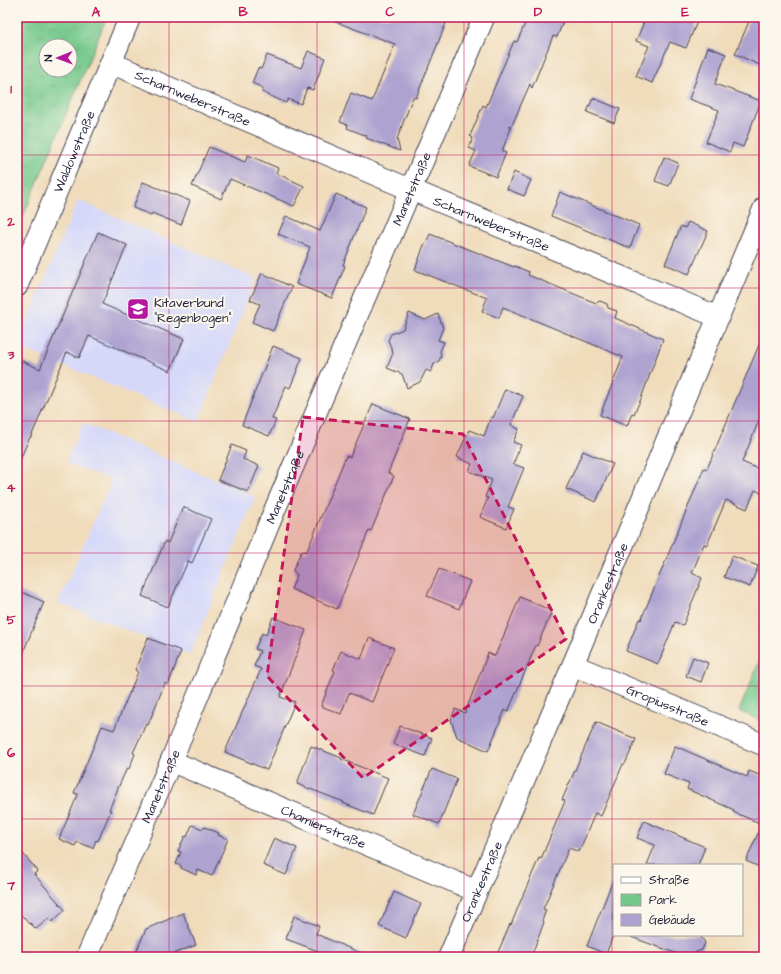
<svg xmlns="http://www.w3.org/2000/svg" width="781" height="974" font-family="'Architects Daughter',sans-serif">
<defs>
<pattern id="park-tufts" width="24" height="20" patternUnits="userSpaceOnUse"><rect width="24" height="20" fill="#76c98c"/><path d="M3 7l-1-3M5 7V3M7 7l1-3M15 17l-1-3M17 17v-4M19 17l1-3" fill="none" stroke="#66ac7a"/></pattern>
</defs>
<rect width="100%" height="100%" fill="#fbf7ec"/>
<filter id="ink" filterUnits="userSpaceOnUse"><feTurbulence type="fractalNoise" baseFrequency=".025" numOctaves="2"/><feDisplacementMap in="SourceGraphic" scale="8" xChannelSelector="R" yChannelSelector="G"/><feConvolveMatrix kernelMatrix="1 2 1 2 8 2 1 2 1" color-interpolation-filters="sRGB"/></filter>
<filter id="wash" filterUnits="userSpaceOnUse"><feTurbulence type="fractalNoise" baseFrequency=".012" numOctaves="4" result="noise"/><feDisplacementMap in="SourceGraphic" scale="16" xChannelSelector="R" yChannelSelector="G"/><feGaussianBlur stdDeviation="0.9" result="paint"/><feColorMatrix in="noise" values="0 0 0 0 0 0 0 0 0 0 0 0 0 0 0 0 0 1.4 0 .05"/><feComposite in="paint" operator="in"/></filter>
<g filter="url(#wash)">
<rect width="100%" height="100%" fill="#f0dcbb"/>
<g fill="#d5d8f9">
<polygon points="78,200 256,279 198,422 17,346"/>
<polygon points="83,423 255,497 190,655 58,603 112,480 66,463"/>
</g>
<path fill="url(#park-tufts)" stroke="#4c7664" fill-rule="evenodd" d="M17 17H107L17 231ZM46 46H70V70H46Z"/>
<polygon fill="#76c98c" stroke="#4c7664" points="764,650 764,722 739,711"/>
<g id="blocks">
<g fill="#ada2d0">
<polygon points="328,17 443,17 442,21 446,23 416,98 413,97 397,139 400,151 366,138 367,136 347,128 348,125 340,122 351,93 372,101 395,44 328,19"/>
<polygon points="528,17 565,17 557,37 553,36 532,88 530,84 512,125 508,126 511,128 502,151 506,153 496,177 469,166 476,151 469,148 473,138 470,136 483,105 486,107 514,41 517,42"/>
<polygon points="646,17 699,17 686,48 670,42 652,83 636,76 649,46 636,41"/>
<polygon points="751,17 764,17 764,67 735,54"/>
<polygon points="708,47 726,54 715,84 761,101 743,147 733,143 730,152 706,142 719,110 689,99"/>
<polygon points="308,51 325,58 313,90 307,88 301,104 288,99 286,103 262,92 263,88 252,83 258,68 261,69 267,55 301,68"/>
<polygon points="593,98 620,109 614,123 587,112"/>
<polygon points="209,147 245,162 248,155 278,168 276,173 304,186 294,206 230,179 221,199 192,186"/>
<polygon points="664,157 678,163 669,186 655,181"/>
<polygon points="514,172 531,180 524,196 507,189"/>
<polygon points="143,182 190,201 181,225 152,213 151,215 133,208"/>
<polygon points="560,192 639,225 630,248 551,216"/>
<polygon points="336,194 366,207 343,265 345,266 332,298 296,284 310,247 278,234 286,216 320,231"/>
<polygon points="688,222 708,231 689,274 665,264 681,226 685,228"/>
<polygon points="98,232 127,245 102,304 184,339 170,371 89,336 79,358 67,352 31,437 30,437 17,466 17,374 22,361 40,369"/>
<polygon points="430,234 514,267 515,266 529,272 528,275 596,303 600,301 607,304 608,308 617,311 615,318 663,339 640,401 634,414 632,413 627,426 600,415 623,357 503,307 499,318 482,311 487,298 415,270 424,245 425,245"/>
<polygon points="262,273 292,287 273,331 252,322 260,304 250,300"/>
<polygon points="409,313 425,320 438,314 443,328 438,340 444,342 440,351 441,356 439,361 434,364 431,372 426,370 420,382 407,388 402,374 387,368 393,353 388,340 391,334 403,329"/>
<polygon points="764,333 764,408 742,462 764,471 764,494 755,490 747,509 726,500 707,545 704,544 692,573 702,578 683,625 675,622 658,664 626,651 639,619 641,620 704,468 707,469"/>
<polygon points="273,346 302,358 290,388 286,386 272,419 276,420 269,436 242,425"/>
<polygon points="505,389 523,396 511,425 519,429 513,442 521,445 513,464 524,468 508,507 514,509 506,528 480,517 488,498 485,497 492,480 469,471 472,464 457,457 469,430 484,436 491,417 493,418"/>
<polygon points="373,404 410,419 388,473 394,476 371,531 369,530 337,609 291,589 297,575 293,570 301,552 307,551 346,456 350,457"/>
<polygon points="232,445 246,451 243,459 259,466 248,492 218,480"/>
<polygon points="583,451 613,464 596,502 566,489"/>
<polygon points="183,507 211,519 192,563 188,561 168,607 142,596 165,541 168,543"/>
<polygon points="732,556 758,566 750,587 724,577"/>
<polygon points="439,569 470,581 459,609 427,596"/>
<polygon points="17,590 44,602 17,667"/>
<polygon points="520,597 552,611 537,646 536,645 508,712 505,710 488,751 457,737 451,720 455,709 465,713 488,653 495,656"/>
<polygon points="273,617 306,630 280,697 295,702 267,770 225,752 261,669 254,666 260,651 255,649 262,633 266,635"/>
<polygon points="148,638 181,651 168,685 165,683 148,725 146,724 133,753 135,754 129,769 127,768 118,788 109,810 111,810 98,841 96,840 93,848 77,842 75,846 59,839 78,794 74,793 102,726 114,730 138,672 135,670"/>
<polygon points="369,638 394,648 372,702 349,693 341,714 321,706 335,671 333,670 341,651 361,659"/>
<polygon points="693,657 708,663 701,682 686,676"/>
<polygon points="596,722 636,739 625,764 623,764 601,816 595,813 579,852 569,848 543,909 546,910 542,921 544,922 531,957 496,957 510,924 511,925 521,900 539,858 541,859 565,801 562,800"/>
<polygon points="400,726 432,738 425,756 393,744"/>
<polygon points="311,746 342,758 341,759 388,778 373,815 343,803 344,802 297,784"/>
<polygon points="675,746 747,777 749,771 764,777 764,869 746,861 762,824 733,812 734,810 687,789 689,784 664,774"/>
<polygon points="432,769 457,779 439,824 413,814"/>
<polygon points="644,821 705,847 698,865 647,865 655,845 637,838"/>
<polygon points="192,825 203,829 204,827 219,833 218,835 228,839 212,876 198,870 196,875 181,868 181,866 176,864 181,852 178,851 185,836 187,837"/>
<polygon points="274,838 297,848 286,875 263,865"/>
<polygon points="17,847 38,871 34,874 65,910 52,922 49,918 36,929 30,923 29,924 17,910"/>
<polygon points="613,880 614,933 606,954 587,946"/>
<polygon points="394,892 421,904 406,938 379,926"/>
<polygon points="183,913 196,945 173,954 172,957 134,957 146,929"/>
<polygon points="294,916 319,926 316,934 370,957 315,957 318,951 286,939"/>
<polygon points="631,935 700,935 705,943 702,950 696,952 694,957 682,957 681,955 631,937"/>
</g>
</g>
</g>
<g filter="url(#ink)">
<use href="#blocks" fill-opacity="0" stroke="#413e4e" stroke-width="1"/>
<g fill="none" stroke-linecap="round" stroke-linejoin="round">
<g stroke="#413e4e" stroke-width="23">
<g id="minor">
<path id="s1" d="M111 63 395 183 718 317"/>
<path id="s2" d="M17 286 130 17"/>
<path id="s3" d="M573 665 764 745"/>
<path id="s4" d="M171 761 476 891"/>
<path id="s5" d="M87 957 171 761 273 514 484 17"/>
<path id="s6" d="M449 957 569 674 764 208"/>
</g>
</g>
<use href="#minor" stroke="#fff" stroke-width="21"/>
</g>
</g>
<path fill="#c2185b" fill-opacity="0.2" stroke="#c2185b" stroke-width="3" stroke-dasharray="8 5" stroke-linejoin="round" d="M303 417 463 434 566 639 363 778 267 676Z"/>
<path fill="none" stroke="#c2185b" stroke-width="1" stroke-opacity="0.55" d="M169 17V957M317 17V957M464 17V957M612 17V957M17 155H764M17 288H764M17 421H764M17 553H764M17 686H764M17 819H764"/>
<defs>
<g id="school-square" transform="scale(1.15)"><rect x="-9" y="-9" width="18" height="18" rx="4" fill="#b5179e" stroke="#fbf7ec"/><path d="M0-5L7-2L0 1L-7-2ZM-4 1L0 2.5L4 1V4Q0 6-4 4Z" fill="#fff"/></g>
</defs>
<g fill-rule="evenodd">
<use href="#school-square" x="138" y="309"/>
</g>
<g text-anchor="middle" stroke-width="4" stroke-linejoin="round" paint-order="stroke">
<g font-size="13" fill="#22223b" stroke="#fbf7ec">
<text dy="5" stroke="none"><textPath href="#s1" startOffset="89">Scharnweberstraße</textPath></text>
<text dy="5" stroke="none"><textPath href="#s2" startOffset="146">Waldowstraße</textPath></text>
<text dy="5" stroke="none"><textPath href="#s5" startOffset="834">Manetstraße</textPath></text>
<text dy="5" stroke="none"><textPath href="#s1" startOffset="413">Scharnweberstraße</textPath></text>
<text dy="5" stroke="none"><textPath href="#s5" startOffset="510">Manetstraße</textPath></text>
<text dy="5" stroke="none"><textPath href="#s6" startOffset="406">Orankestraße</textPath></text>
<text dy="5" stroke="none"><textPath href="#s3" startOffset="103">Gropiusstraße</textPath></text>
<text dy="5" stroke="none"><textPath href="#s5" startOffset="186">Manetstraße</textPath></text>
<text dy="5" stroke="none"><textPath href="#s4" startOffset="166">Chamierstraße</textPath></text>
<text dy="5" stroke="none"><textPath href="#s6" startOffset="82">Orankestraße</textPath></text>
</g>
<g font-size="13" fill="#22223b" stroke="#fbf7ec" text-anchor="start">
<text x="154" y="307">Kitaverbund<tspan x="154" dy="15">"Regenbogen"</tspan></text>
</g>
</g>
<rect width="781" height="974" fill="none" stroke="#fbf7ec" stroke-width="44"/>
<rect x="613" y="864" width="130" height="72" fill="#fbf7ec" stroke="#a4a2a5"/>
<rect x="621" y="877" width="20" height="6" fill="#ffffff" stroke="#a4a2a5"/>
<text x="649" y="884" font-size="12" fill="#22223b">Straße</text>
<rect x="621" y="894" width="20" height="12" fill="url(#park-tufts)" stroke="#a4a2a5"/>
<text x="649" y="904" font-size="12" fill="#22223b">Park</text>
<rect x="621" y="914" width="20" height="12" fill="#ada2d0" stroke="#a4a2a5"/>
<text x="649" y="924" font-size="12" fill="#22223b">Gebäude</text>
<g transform="translate(58 58) rotate(269)"><circle r="19" fill="#fbf7ec" stroke="#a4a2a5"/>
<path d="M0-3L7 15L0 10L-7 15Z" fill="#b5179e"/>
<text y="-6" font-size="11" font-weight="bold" text-anchor="middle" fill="#22223b">N</text>
</g>
<rect x="22" y="22" width="737" height="930" fill="none" stroke="#c2185b" stroke-width="1.5"/>
<g font-size="13" text-anchor="middle" font-weight="bold" fill="#c2185b">
<text x="96" y="16">A</text>
<text x="243" y="16">B</text>
<text x="390" y="16">C</text>
<text x="538" y="16">D</text>
<text x="685" y="16">E</text>
<text x="11" y="93">1</text>
<text x="11" y="226">2</text>
<text x="11" y="359">3</text>
<text x="11" y="492">4</text>
<text x="11" y="624">5</text>
<text x="11" y="757">6</text>
<text x="11" y="890">7</text>
</g>
</svg>
